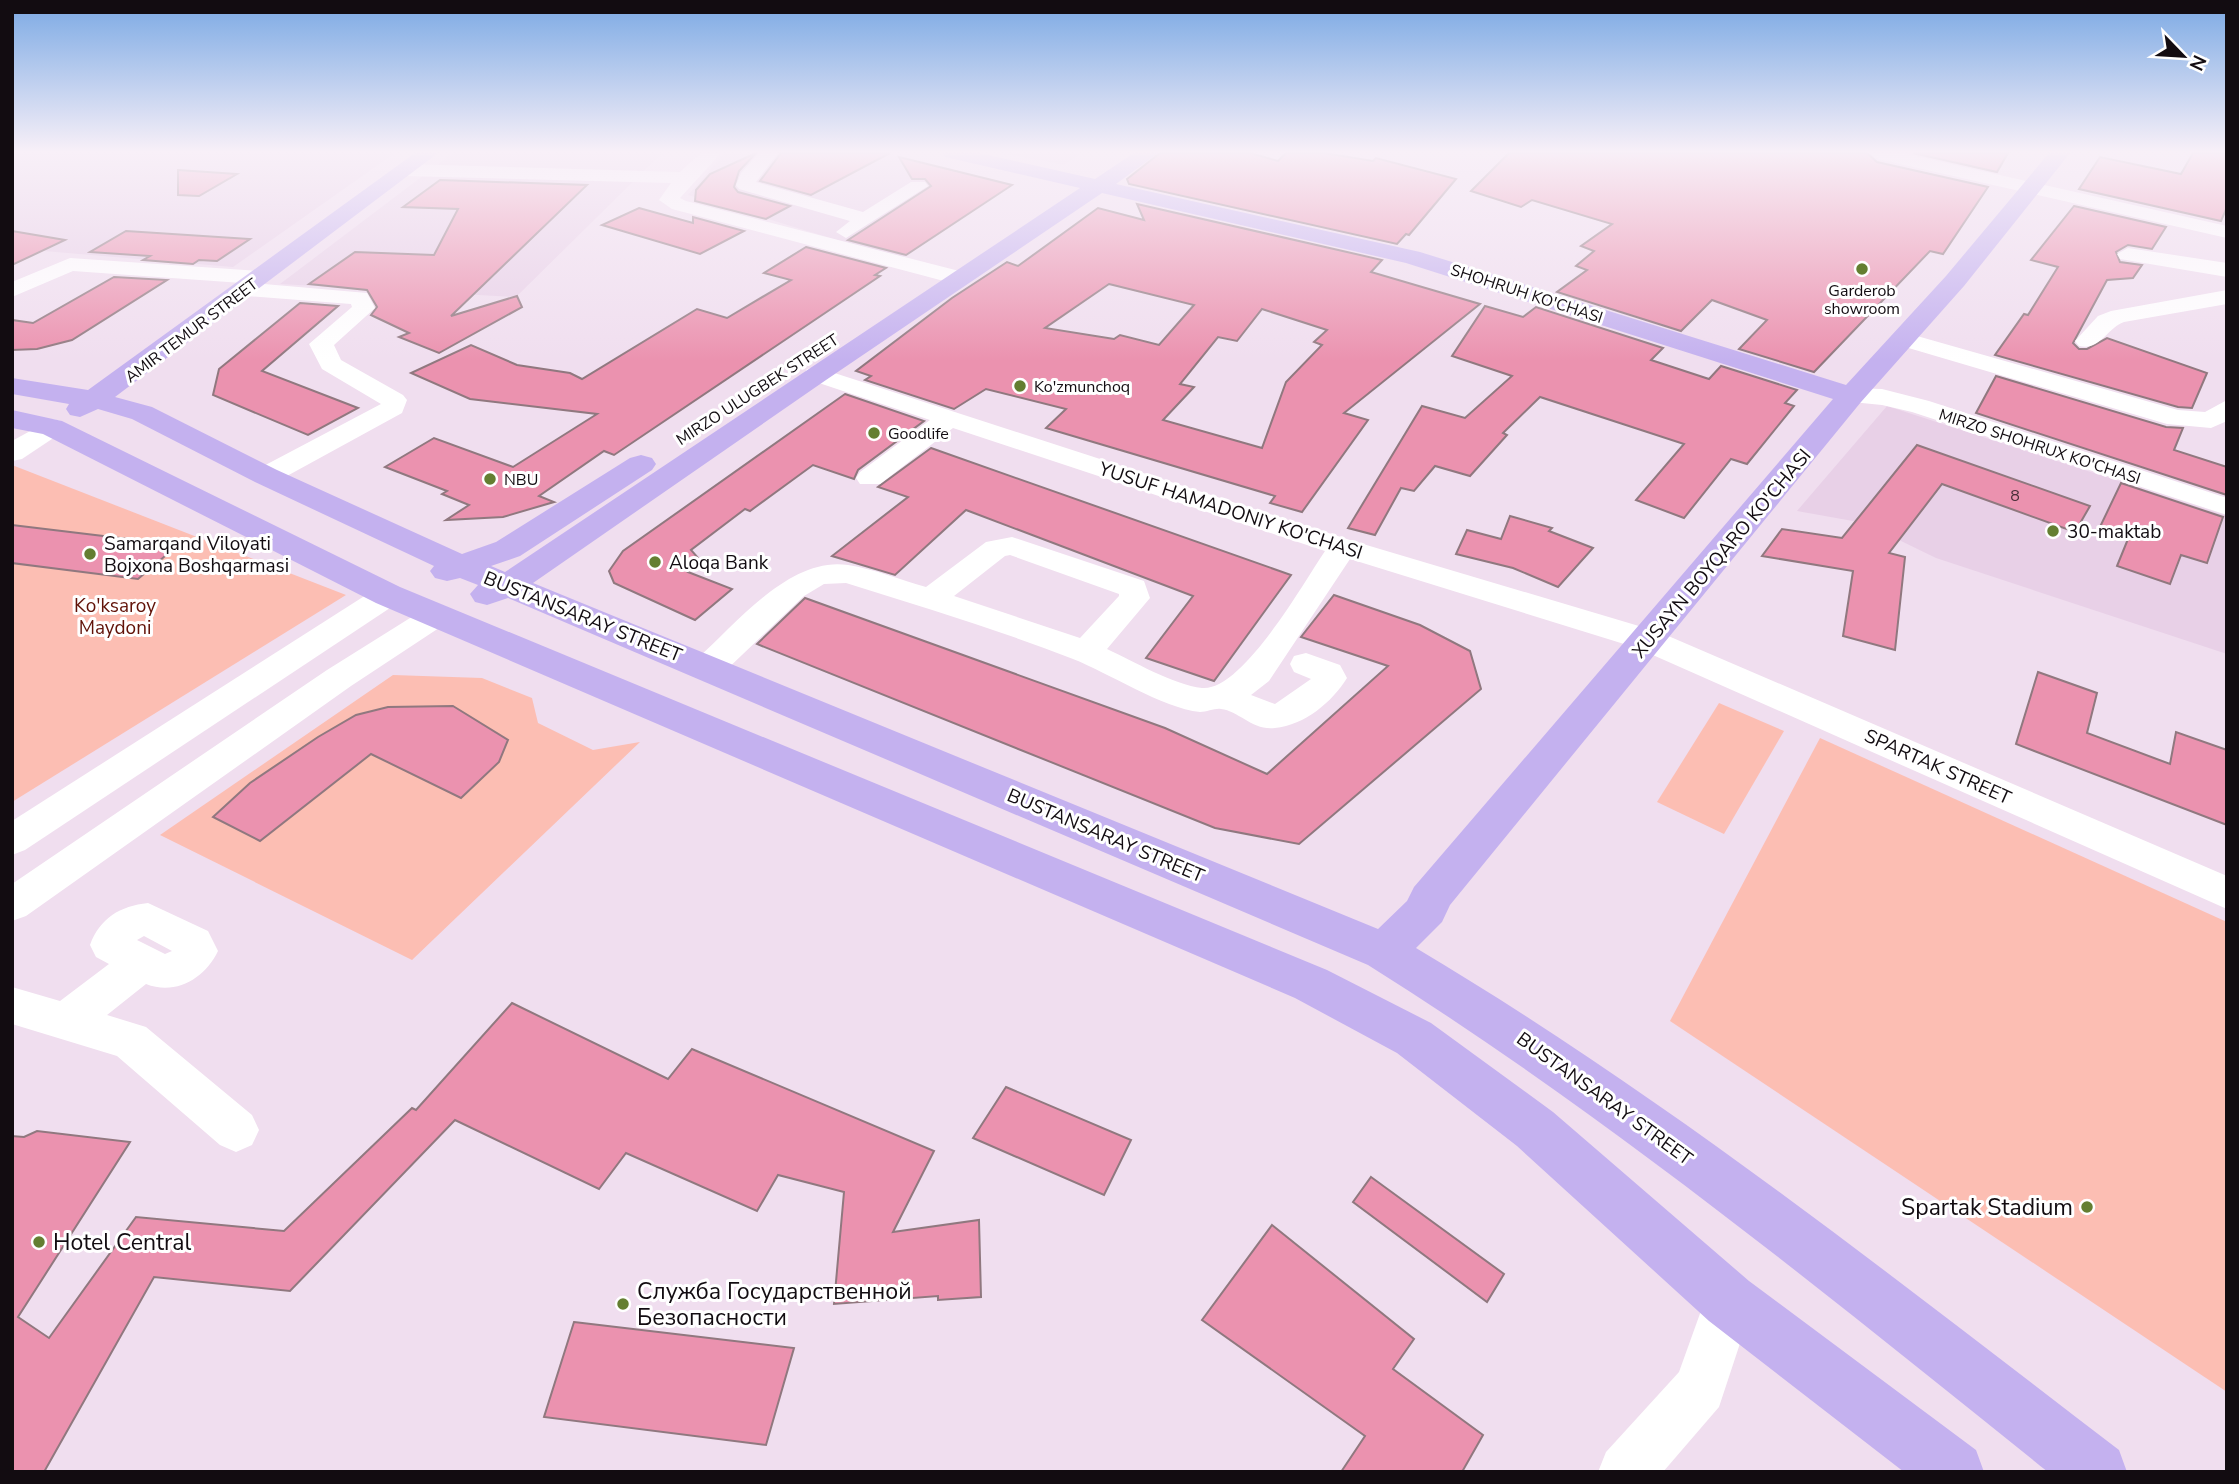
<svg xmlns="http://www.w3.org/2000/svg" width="2239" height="1484" font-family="'Nunito Sans',sans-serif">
<rect width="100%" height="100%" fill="#f0deef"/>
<g fill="#e8d0e7">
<polygon points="12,153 395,153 233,267 44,251 64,241 12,233"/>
<polygon points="453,153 662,153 516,297 280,284"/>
<polygon points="725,153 881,153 1012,185 900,259 688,195"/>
<polygon points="1003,153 1081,153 1064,165"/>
<polygon points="1887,406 2227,516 2227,654 1936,558 1864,523 1797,511"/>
</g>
<g fill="#fcbeb3">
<polygon points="12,465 346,595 12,802"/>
<polygon points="393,675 482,678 532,698 538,723 593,750 640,742 412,960 160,835"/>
<polygon points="1719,703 1784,731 1724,834 1657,802"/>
<polygon points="1820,738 2227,922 2227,1392 1670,1021"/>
</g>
<g fill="#eb92af" stroke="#90787f" stroke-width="2" fill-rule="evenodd">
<polygon points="756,153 739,171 734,187 738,192 790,206 766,219 695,201 696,190 710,174"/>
<polygon points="781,153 890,153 811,195 760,181"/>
<polygon points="1160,153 1250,153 1278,161 1286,153 1324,153 1373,161 1376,158 1456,179 1409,235 1406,234 1397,244 1129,184 1127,179"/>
<polygon points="1509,153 1867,153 1877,162 1988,187 1943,254 1930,251 1814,372 1739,349 1767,320 1712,300 1681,331 1557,292 1587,270 1576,266 1594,251 1581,246 1612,224 1532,200 1521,207 1471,191"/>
<polygon points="1913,153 2008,153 1997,172"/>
<polygon points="2193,153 2227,153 2227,207 2221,221 2079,189 2100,157 2181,174"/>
<polygon points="899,157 1012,185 906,255 848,240 931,186 925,179 912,179"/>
<polygon points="178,170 237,174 199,196 178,195"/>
<polygon points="440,180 587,185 451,316 517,296 522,307 439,353 399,337 409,333 371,315 377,307 367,290 309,284 355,252 434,255 458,209 403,207"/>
<path d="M1137 204 1382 260 1371 272 1480 304 1344 413 1368 420 1302 512 1270 503 1275 496 1046 428 1066 409 986 389 954 409 865 380 871 376 856 371 952 298 1007 262 1018 266 1098 208 1144 220ZM1109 284 1194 305 1159 345 1120 335 1114 339 1045 328ZM1262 309 1327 330 1314 342 1322 345 1286 382 1262 448 1163 420 1194 387 1180 384 1218 337 1237 341Z"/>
<polygon points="2074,206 2166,227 2152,249 2128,245 2116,252 2120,262 2142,265 2133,278 2107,280 2073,343 2079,349 2087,349 2107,338 2207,373 2192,408 2178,407 1995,355 2024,314 2028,315 2058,267 2031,260"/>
<polygon points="639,208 693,223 693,217 744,231 700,254 602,225"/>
<polygon points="12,231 65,240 12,265"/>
<polygon points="126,231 250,239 217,261 199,260 193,264 143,260 150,256 90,252"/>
<polygon points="806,247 886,268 875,275 880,276 614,455 604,451 539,496 554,502 503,517 446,520 469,505 442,494 447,491 385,467 434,438 513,467 597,414 470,399 411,373 471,345 517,365 570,373 582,379 697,309 727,318 791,280 764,273"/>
<polygon points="114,277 167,280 72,340 37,349 12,350 12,320 33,323"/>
<polygon points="300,303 338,306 262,371 358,408 308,435 213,395 219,369"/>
<polygon points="1485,306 1523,317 1536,307 1663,348 1651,360 1709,379 1721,366 1797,390 1785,403 1794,406 1747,464 1731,459 1684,518 1636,500 1684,444 1540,397 1503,433 1507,435 1470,476 1435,466 1414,491 1401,488 1375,535 1348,528 1422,406 1465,418 1512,376 1452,356"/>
<polygon points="1996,376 2166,427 2183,428 2174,450 2227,467 2227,495 1976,413"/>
<polygon points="845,394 924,421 858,470 854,479 813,465 750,511 745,509 691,550 699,559 688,572 732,589 695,620 614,583 609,571 623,551"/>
<polygon points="1917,445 2090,506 2075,532 1942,484 1889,553 1905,557 1895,650 1843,636 1853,571 1762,556 1782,529 1842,538"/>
<polygon points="931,448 1291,575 1214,681 1146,658 1193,596 966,510 895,575 832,556 908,497 878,487"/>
<polygon points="2121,483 2223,517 2207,563 2181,555 2170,584 2117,566 2128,539 2099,529"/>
<polygon points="1510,516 1552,528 1549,531 1593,548 1558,587 1513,568 1456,554 1467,530 1501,539"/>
<polygon points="12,525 178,545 138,579 12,563"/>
<polygon points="1334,595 1420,625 1470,651 1481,689 1299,844 1215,828 757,644 805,598 1165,728 1267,774 1388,666 1301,637"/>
<polygon points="2038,672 2097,693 2087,733 2170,764 2176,732 2227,750 2227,825 2016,744"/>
<polygon points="453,706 508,740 499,762 461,798 371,754 260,841 213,817 250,783 318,737 356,715 388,707"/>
<polygon points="512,1003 668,1079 692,1049 934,1151 893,1232 979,1220 981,1297 938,1300 938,1296 834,1304 844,1192 778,1175 757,1211 626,1153 599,1189 455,1120 290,1291 154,1277 44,1472 12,1472 12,1136 24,1137 37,1131 130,1142 18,1317 49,1338 136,1217 284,1231 412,1108 416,1110"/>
<polygon points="1006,1087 1131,1140 1104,1195 973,1138"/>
<polygon points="1371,1177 1504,1274 1487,1302 1353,1202"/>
<polygon points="1272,1225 1414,1339 1393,1369 1483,1435 1462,1472 1341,1472 1365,1436 1202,1320"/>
<polygon points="574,1322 794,1348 766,1445 544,1417"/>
</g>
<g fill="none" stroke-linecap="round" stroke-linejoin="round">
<g fill="#fff" fill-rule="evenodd">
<polygon points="701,153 721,153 680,198 686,201 967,273 970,278 959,285 672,209 659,200 671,183 405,176 395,170 405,164 680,172"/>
<polygon points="759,153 778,153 756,182 863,212 911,182 925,182 928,186 846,238 836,232 850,221 739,189 736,185 741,173"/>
<polygon points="1869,153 1902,153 2227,226 2227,238 1878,159"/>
<polygon points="2128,248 2227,263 2227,277 2120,259 2117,254"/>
<polygon points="70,258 260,271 271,278 264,284 367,293 375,308 334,345 341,360 403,395 407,400 402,413 276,482 256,482 252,476 256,470 381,404 322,369 309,344 352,307 351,304 246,296 235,289 242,283 73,271 12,297 12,282"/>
<path d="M2227 290V304L2124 322C2106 329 2100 351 2079 346L2075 341 2098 316 2111 311Z"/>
<polygon points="1903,332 2178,410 2205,412 2227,400 2227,421 2211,428 2167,424 1895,344 1891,339 1895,334"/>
<path d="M816 367 1353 541 1659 632 2227 876V909L1637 648 1350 559 1269 681 1251 695 1275 704 1311 679 1294 672 1290 664 1294 656 1306 653 1340 665 1347 678C1332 702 1305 725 1275 728 1253 731 1239 711 1221 709 1215 708 1207 712 1200 712 1162 708 1109 673 1073 659 999 630 922 607 846 583L824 584 804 596 721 675 709 678 697 675 693 667 697 659C736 624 790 556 848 565 874 569 901 580 926 587L986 542 1012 537 1144 581 1150 598 1107 649C1133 661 1174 685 1202 688 1242 692 1304 582 1325 551L953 428 880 484H860L856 478 860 472 930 420 807 379 804 374 807 369ZM1010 555 1119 594V596L1080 638 954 596 1005 556Z"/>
<polygon points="1851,388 1882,389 1929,401 2227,498 2227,515 1912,412 1882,405 1842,401 1838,396 1842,391"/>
<polygon points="52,419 61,421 65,427 61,433 22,459 12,461 12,441"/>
<polygon points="388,585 399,588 403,595 399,602 25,850 12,855 12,821 377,588"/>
<polygon points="437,605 448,608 453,615 448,622 351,686 26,916 12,921 12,884 327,670 426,608"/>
<path d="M148 903 208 931 218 951C205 978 176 996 146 984L107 1015 146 1027 252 1115 259 1130 252 1145 236 1152 220 1145 117 1056 12 1024V987L60 1001 109 964 96 957 90 945C100 918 120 906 148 903ZM144 936 172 951 165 954 137 940Z"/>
<polygon points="1729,1276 1747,1283 1754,1301 1719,1407 1663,1472 1598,1472 1606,1452 1679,1372 1711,1283"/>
</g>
<g fill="#c4b1ef" fill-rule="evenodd">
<path d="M415 153H438L115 397 152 407 277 470 462 554 496 542 630 458 641 455 652 458 656 464 652 470 520 556 491 566 505 572 1080 188 945 157 942 153H979L1095 179 1134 153H1158L1116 184 1420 252 1846 385 1946 276 2049 153H2070L1964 286 1861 402 1450 905 1442 922 1416 948C1665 1096 1890 1275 2119 1450L2127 1472H2048C1827 1295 1609 1116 1368 965L508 598 487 605 475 602 470 594 478 585 460 578 447 581 435 578 430 571 434 566 255 482 132 419 98 409 80 417 70 415 66 409 69 404 12 394V378L88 390ZM1102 193 1406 263 1833 399 1414 887 1407 901 1378 929 533 583 826 380Z"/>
<polygon points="12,410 62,421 400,587 1327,970 1431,1023 1553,1112 1749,1281 1976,1450 1984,1472 1904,1472 1709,1321 1517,1146 1397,1053 1295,998 376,603 43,434 12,428"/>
</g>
</g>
<linearGradient id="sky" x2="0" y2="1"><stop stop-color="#7ba9e4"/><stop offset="0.42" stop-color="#f8f0f8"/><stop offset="1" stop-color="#f8f0f8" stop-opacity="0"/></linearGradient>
<rect width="2239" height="361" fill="url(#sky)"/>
<g fill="#647e31" stroke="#fff" stroke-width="2.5">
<circle cx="1862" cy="269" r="7"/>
<circle cx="1020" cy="386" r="7"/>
<circle cx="874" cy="433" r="7"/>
<circle cx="490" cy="479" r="7"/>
<circle cx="2053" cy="531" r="7"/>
<circle cx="90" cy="554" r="7"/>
<circle cx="655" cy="562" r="7"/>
<circle cx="2087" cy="1207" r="7"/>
<circle cx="39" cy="1242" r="7"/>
<circle cx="623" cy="1304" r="7"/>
</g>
<g text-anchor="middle" stroke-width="6" stroke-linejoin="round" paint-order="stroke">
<g font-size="16" fill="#120c11" stroke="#fff" text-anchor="start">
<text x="1862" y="296" text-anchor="middle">Garderob<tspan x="1862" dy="18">showroom</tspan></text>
<text x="1034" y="392">Ko'zmunchoq</text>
<text x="888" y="439">Goodlife</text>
<text x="504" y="485">NBU</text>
</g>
<g font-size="16" fill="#120c11" stroke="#fff">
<text transform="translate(1527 293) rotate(18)" y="6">SHOHRUH KO'CHASI</text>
<text transform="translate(191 330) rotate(-37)" y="6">AMIR TEMUR STREET</text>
<text transform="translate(757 389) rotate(-33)" y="6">MIRZO ULUGBEK STREET</text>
<text transform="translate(2040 446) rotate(18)" y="6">MIRZO SHOHRUX KO'CHASI</text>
</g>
<g font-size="16" fill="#482e38">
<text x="2015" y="501">8</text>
</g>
<g font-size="19" fill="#120c11" stroke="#fff">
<text transform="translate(1231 510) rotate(18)" y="7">YUSUF HAMADONIY KO'CHASI</text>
<text transform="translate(1721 553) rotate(-50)" y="7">XUSAYN BOYQARO KO'CHASI</text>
<text transform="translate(583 616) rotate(22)" y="7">BUSTANSARAY STREET</text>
<text transform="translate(1938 766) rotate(24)" y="7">SPARTAK STREET</text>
<text transform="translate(1106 835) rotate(23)" y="7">BUSTANSARAY STREET</text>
<text transform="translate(1605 1098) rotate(36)" y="7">BUSTANSARAY STREET</text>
</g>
<g font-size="19" fill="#120c11" stroke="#fff" text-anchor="start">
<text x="2067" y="538">30-maktab</text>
<text x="104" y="550">Samarqand Viloyati<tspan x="104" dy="22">Bojxona Boshqarmasi</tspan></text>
<text x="669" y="569">Aloqa Bank</text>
</g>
<g font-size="19" fill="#611208" stroke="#fff">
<text x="115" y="612">Ko'ksaroy<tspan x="115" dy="22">Maydoni</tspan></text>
</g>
<g font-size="23" fill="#120c11" stroke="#fff" text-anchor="start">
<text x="2073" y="1215" text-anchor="end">Spartak Stadium</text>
<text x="53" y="1250">Hotel Central</text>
<text x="637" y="1299">Служба Государственной<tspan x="637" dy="26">Безопасности</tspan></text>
</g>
</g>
<rect width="2239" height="1484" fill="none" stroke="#120c11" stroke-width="28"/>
<g transform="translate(2183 56) rotate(115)" stroke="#ffffff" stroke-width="5" paint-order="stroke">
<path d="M0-5L12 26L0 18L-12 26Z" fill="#120c11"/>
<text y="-10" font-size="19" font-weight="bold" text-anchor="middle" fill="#120c11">N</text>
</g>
</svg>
